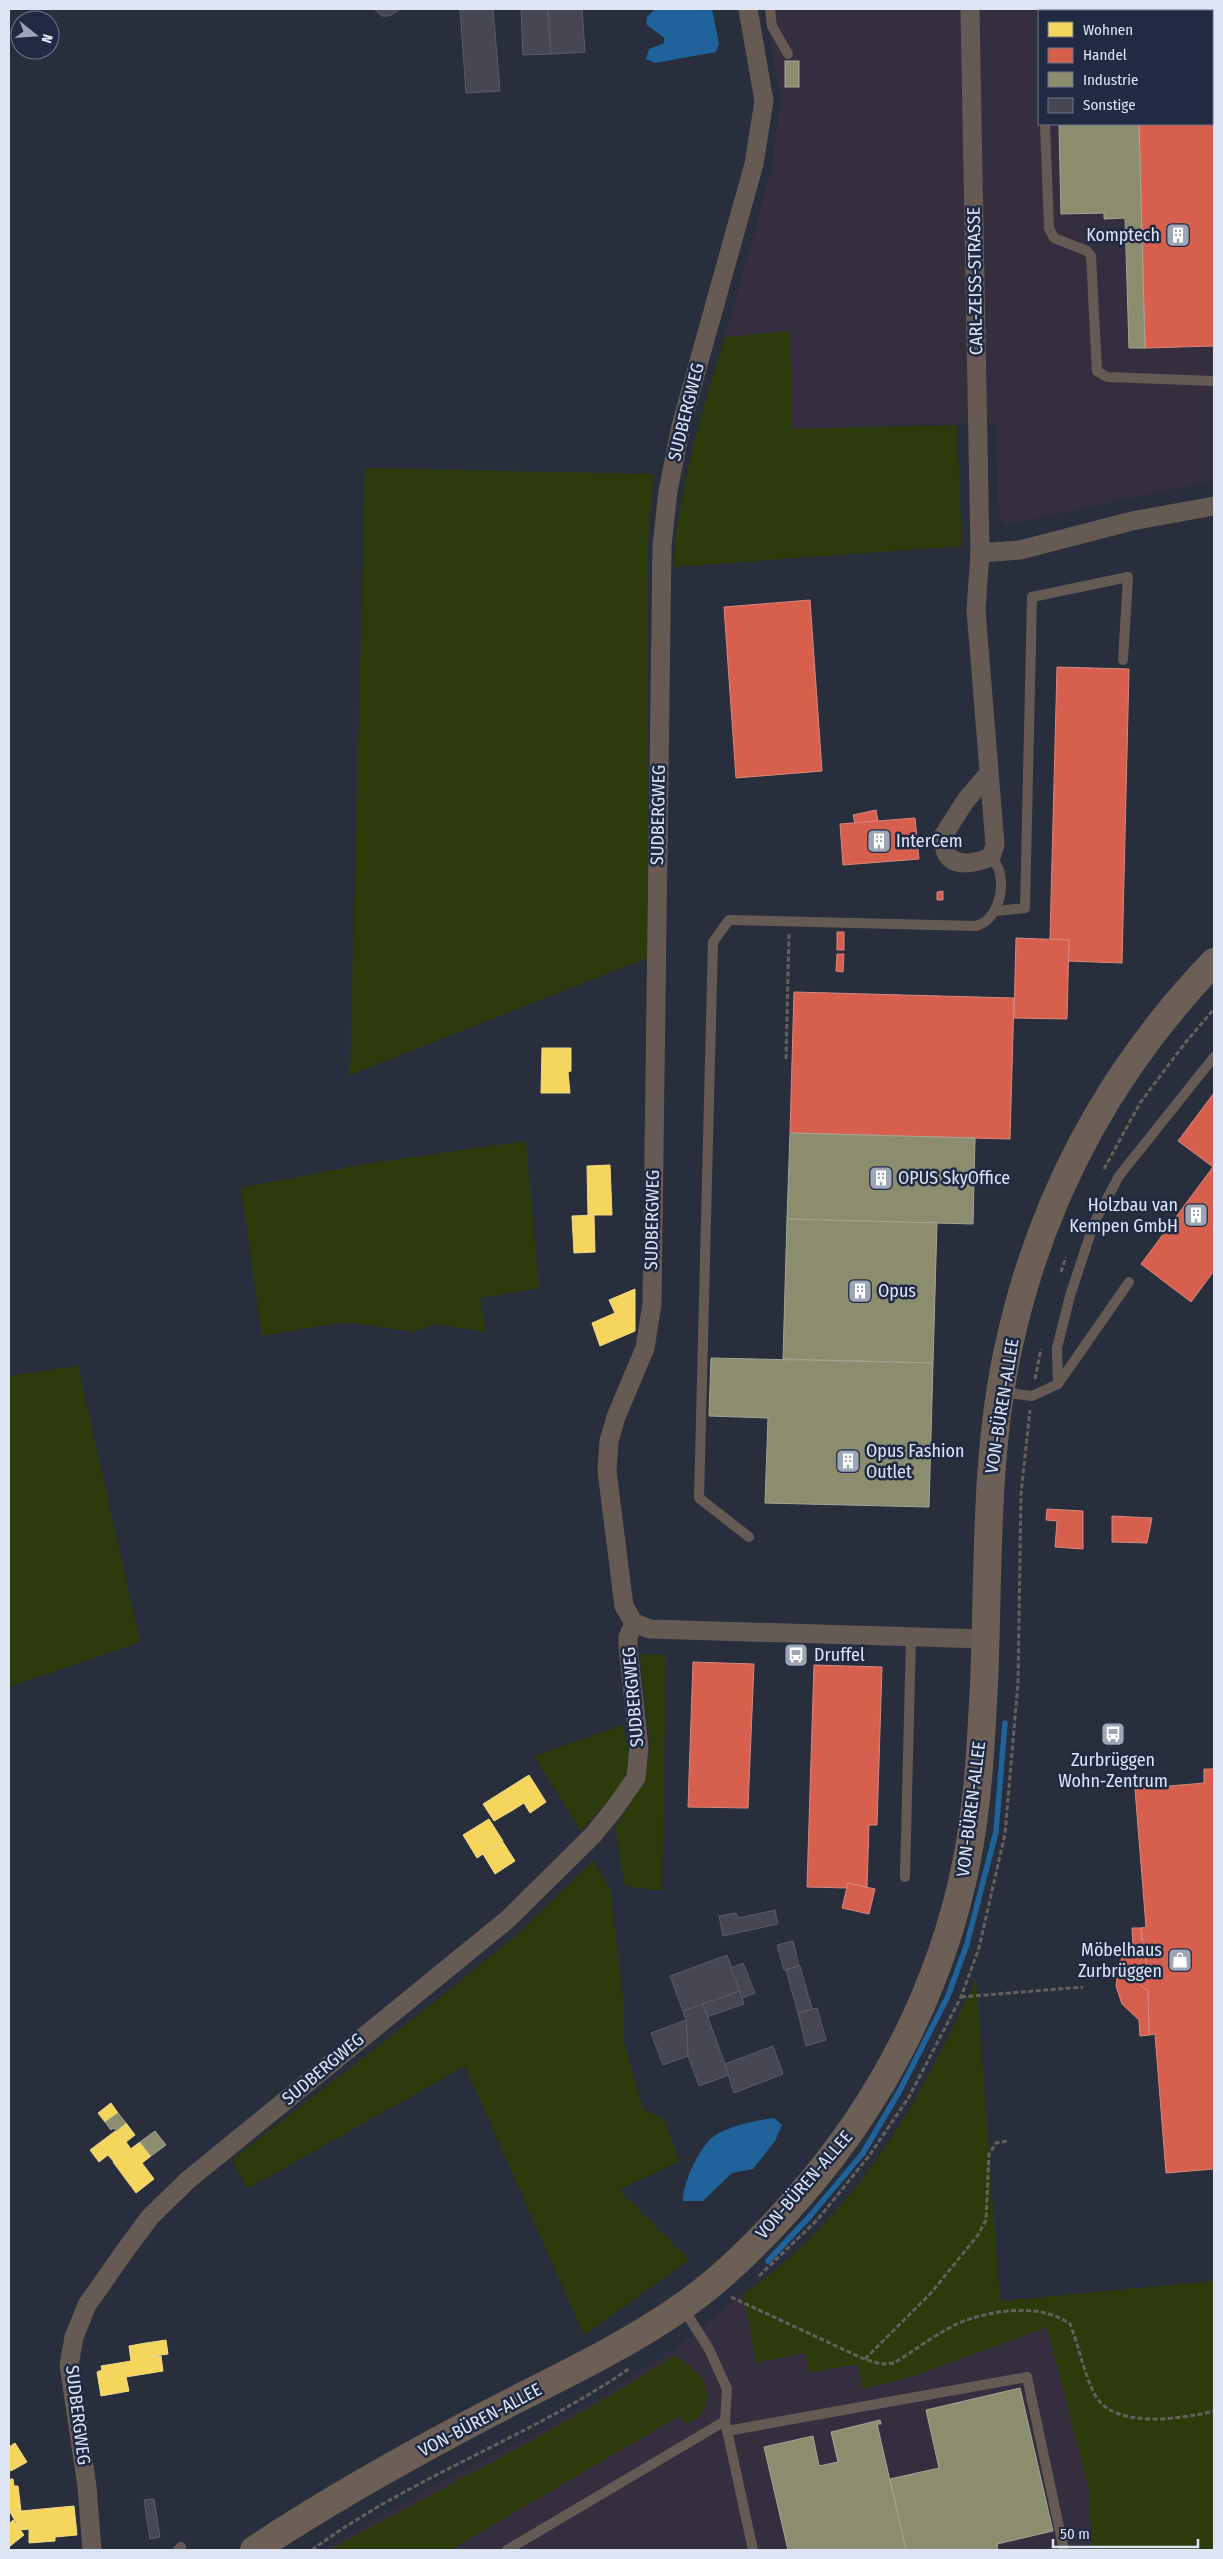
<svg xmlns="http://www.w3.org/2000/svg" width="1223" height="2559" font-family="'Fira Sans Condensed',sans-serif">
<rect width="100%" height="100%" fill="#282e3b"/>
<g fill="#342e3e" fill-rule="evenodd">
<path d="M765 9H1214V480L1007 525 999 517 995 422 792 429 790 331 725 337 772 167 780 98ZM1039 11H1212V124H1039Z"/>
<polygon points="743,2294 756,2363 805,2353 809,2373 858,2364 914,2376 1047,2327 1089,2490 1092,2550 324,2550 428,2489 532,2436 607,2393 667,2354"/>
</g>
<g fill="#2d3b0c">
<path d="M790 331 792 429 957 425 962 546 673 567C679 488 701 413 725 337Z"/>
<polygon points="365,468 654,474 647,552 647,958 350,1075"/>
<polygon points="526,1141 539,1288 480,1298 486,1332 434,1324 414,1332 345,1322 262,1336 241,1188 365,1164"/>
<polygon points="78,1366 140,1642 9,1687 9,1376"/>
<polygon points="640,1654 666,1655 662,1891 625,1886 615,1827 645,1781 650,1746"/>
<path d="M623 1725C625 1736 628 1748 629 1760 629 1783 596 1814 581 1831L534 1756Z"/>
<polygon points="593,1861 610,1889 624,2006 624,2043 643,2109 664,2119 679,2161 619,2190 689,2260 584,2335 465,2066 247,2189 232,2160 436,2001 519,1933"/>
<path d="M976 1978 1000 2301 1214 2281V2550H1092L1089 2490 1047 2327 914 2376 863 2389 857 2364 809 2373 805 2353 756 2363 743 2294C854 2219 923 2097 976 1978Z"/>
<path d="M674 2356C690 2366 706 2374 707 2395 707 2402 706 2409 701 2414 698 2418 690 2421 685 2424L679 2416 450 2550H329L535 2439 608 2397Z"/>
</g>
<g fill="#1f639a">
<polygon points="655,9 712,10 719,43 716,52 655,63 646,59 649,49 664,43 664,38 646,24 647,17"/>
<path d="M774 2118 782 2125 775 2141 753 2169 732 2173 703 2201H683C682 2184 700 2146 714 2136 728 2126 758 2120 774 2118Z"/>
</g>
<g fill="#f6d55c" stroke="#eeda8a">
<polygon points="542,1048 571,1048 571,1071 568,1072 570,1093 541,1093"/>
<polygon points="610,1165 612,1215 588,1215 587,1166"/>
<polygon points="594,1215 595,1252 574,1253 572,1216"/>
<polygon points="635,1289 635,1331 600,1346 592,1323 615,1313 609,1300"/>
<polygon points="529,1775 546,1802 530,1813 524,1803 513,1810 502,1792"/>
<polygon points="502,1792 513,1810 494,1821 483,1804"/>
<polygon points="489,1819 503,1841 477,1858 463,1835"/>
<polygon points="503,1842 515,1861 495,1874 483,1854"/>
<polygon points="111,2103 118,2113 105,2122 98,2113"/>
<polygon points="126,2123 135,2135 126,2142 131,2149 114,2162 108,2155 99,2162 90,2150"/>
<polygon points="140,2142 151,2156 142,2163 154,2179 136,2193 113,2162"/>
<polygon points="166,2340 168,2354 148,2357 146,2343"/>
<polygon points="146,2343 148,2357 161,2356 163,2371 126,2377 129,2391 101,2396 97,2372 102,2370 101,2366 131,2361 129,2346"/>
<polygon points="15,2443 27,2462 11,2471 9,2467 9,2447"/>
<polygon points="9,2479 13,2479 14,2486 18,2486 21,2511 9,2512"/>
<polygon points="74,2506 77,2535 55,2537 55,2541 29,2543 29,2529 22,2520 21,2511"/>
<polygon points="21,2511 22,2520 29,2529 20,2530 10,2512"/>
<polygon points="13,2520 24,2535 9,2547 9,2524"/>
</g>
<g fill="#d6604d" stroke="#d8887f">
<polygon points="1212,17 1214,17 1214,346 1145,348 1139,124 1212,124"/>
<polygon points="810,600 822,771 736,778 724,607"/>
<polygon points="1057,667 1129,669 1122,963 1068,961 1069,940 1050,939"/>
<polygon points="876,810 878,821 855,823 853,815"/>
<polygon points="915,818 919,859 843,865 840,824"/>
<polygon points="943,891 943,900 937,900 937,892"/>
<rect x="837" y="932" width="7" height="18"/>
<polygon points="1016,938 1069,940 1067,1019 1014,1018"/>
<polygon points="837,954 844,954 843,972 836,971"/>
<polygon points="794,992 1014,998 1010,1139 790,1133"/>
<polygon points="1214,1093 1214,1271 1191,1302 1141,1264 1213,1167 1178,1141"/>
<polygon points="1047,1509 1083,1511 1083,1549 1055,1547 1057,1521 1046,1520"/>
<polygon points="1112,1516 1152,1518 1147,1543 1112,1542"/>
<polygon points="693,1662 754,1664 748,1808 688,1807"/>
<polygon points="814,1665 882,1667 877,1825 869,1825 867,1887 848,1883 847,1888 807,1887"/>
<polygon points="1204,1769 1214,1769 1214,2169 1166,2173 1155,2034 1149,2035 1148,1990 1142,1987 1139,1982 1140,1977 1147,1973 1141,1928 1146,1927 1135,1789 1204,1783"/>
<polygon points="848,1883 875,1889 869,1914 842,1908"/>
<polygon points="1132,1928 1141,1928 1142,1947 1145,1947 1147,1973 1140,1977 1139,1982 1142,1987 1148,1990 1149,2035 1140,2036 1139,2020 1122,2004 1116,1986 1119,1962 1133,1945"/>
</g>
<g fill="#8c8c6e" stroke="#a4a796">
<rect x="785" y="61" width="14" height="26"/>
<polygon points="1059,124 1139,124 1145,348 1129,348 1125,218 1104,219 1104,213 1061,214"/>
<polygon points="790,1133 975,1138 973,1224 787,1219"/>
<polygon points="787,1219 937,1223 933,1363 783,1359"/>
<polygon points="711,1358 933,1363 929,1507 765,1503 768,1418 709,1416"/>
<polygon points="118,2113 126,2123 116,2131 114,2128 111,2130 105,2122"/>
<polygon points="155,2131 166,2145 151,2156 140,2142"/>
<polygon points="1020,2388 1053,2531 997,2544 998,2550 906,2550 890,2479 939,2468 926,2410"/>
<polygon points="880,2420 881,2424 877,2424 906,2550 788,2550 764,2447 813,2436 819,2466 838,2462 831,2432"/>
</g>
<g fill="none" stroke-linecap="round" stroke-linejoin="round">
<polyline stroke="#1f639a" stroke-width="5.5" points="768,2261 810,2216 863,2153 899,2092 948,1996 967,1944 996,1832 1005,1723"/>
</g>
<g fill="#464753" stroke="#5b5c69">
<polygon points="374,9 401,9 389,16 382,16"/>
<polygon points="460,9 493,9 500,91 466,93"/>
<polygon points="521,9 548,9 551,54 523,55"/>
<polygon points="548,9 582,9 585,52 551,54"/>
<polygon points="775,1910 778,1924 723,1936 719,1916 736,1913 738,1918"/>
<polygon points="793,1941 799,1966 784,1970 777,1945"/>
<polygon points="727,1955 740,1991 683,2011 670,1976"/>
<polygon points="743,1963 755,1993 742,1998 731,1968"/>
<polygon points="800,1966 812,2009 798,2013 786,1970"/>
<polygon points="740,1991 744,2004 707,2017 703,2004"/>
<polygon points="703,2004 729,2075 699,2086 688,2056 686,2020 683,2011"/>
<polygon points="817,2008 826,2040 806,2046 798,2013"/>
<polygon points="686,2020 688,2056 663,2065 651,2033"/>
<polygon points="773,2046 783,2074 734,2093 725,2064"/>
<polygon points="154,2499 160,2537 150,2539 144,2500"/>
</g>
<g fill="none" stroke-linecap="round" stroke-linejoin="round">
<g stroke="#66605d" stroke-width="3" stroke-dasharray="5 2.5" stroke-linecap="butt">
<polyline points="786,1059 789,934"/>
<polyline points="1104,1169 1140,1103 1185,1043 1214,1009"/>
<polyline points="1061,1272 1066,1257"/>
<polyline points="1035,1379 1041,1349"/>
<polyline points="961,1997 1083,1987"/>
<polyline points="759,2276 818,2219 869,2156 909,2097 961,1997 979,1948 1005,1834 1018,1683 1021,1494 1030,1410"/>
<path d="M731 2297 864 2359 881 2364 894 2363C916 2350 943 2328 967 2320 999 2309 1043 2304 1070 2324 1079 2346 1083 2371 1094 2393 1111 2430 1182 2419 1214 2411"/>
<polyline points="865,2359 931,2293 978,2235 986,2220 989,2154 996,2143 1007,2141"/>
<path d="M312 2550C410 2477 529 2438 630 2368"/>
</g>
<g stroke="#655b54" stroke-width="10">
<polyline points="770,9 772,26 788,54"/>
<polyline points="1050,11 1054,9"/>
<polyline points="1045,124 1049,228 1054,238 1087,251 1091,256 1097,371 1107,377 1214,381"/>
<polyline points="995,911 1025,908 1032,597 1128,577 1123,660"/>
<polyline points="1058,1384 1057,1348 1070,1296 1094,1223 1119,1176 1214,1057"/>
<polyline points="1002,1392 1032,1396 1058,1384 1129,1282"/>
<path d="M749 1537 699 1498 713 942 729 920 976 926C997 920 1005 891 999 870 998 866 993 861 991 857"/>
<polyline points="905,1877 911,1637"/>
<polyline points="683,2308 709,2349 727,2389 725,2421 753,2550"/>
<polyline points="727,2431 1027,2377 1064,2550"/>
<polyline points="178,2550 181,2547"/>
<polyline points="507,2550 725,2421"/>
</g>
<g stroke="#655b54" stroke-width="19">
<polyline points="748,9 764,101 754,164 681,426 668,491 662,546 652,1304 645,1348 616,1417 609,1441 607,1471 624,1606 634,1623 650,1629 985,1639"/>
<path d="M970 9 980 553 976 610 995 845 991 857C978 862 955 869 946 853 944 848 944 841 943 836L966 800 989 773"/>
<polyline points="980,553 1020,550 1132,521 1214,506"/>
<polyline points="92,2550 87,2487 69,2365 74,2337 87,2305 127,2248 150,2217 188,2180 508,1919 593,1835 614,1809 636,1778 639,1747 628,1647 628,1637 634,1623"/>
</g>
<path stroke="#6c6056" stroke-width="28" d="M254 2550C329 2500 408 2456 488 2414 553 2380 620 2350 680 2308 724 2278 762 2239 797 2199 881 2104 941 1988 966 1864 978 1806 981 1743 984 1684 989 1571 984 1457 1009 1345 1041 1199 1110 1070 1214 962"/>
</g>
<defs>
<g id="building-square" transform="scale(1.25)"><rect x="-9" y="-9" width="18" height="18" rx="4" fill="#9ea5b4" stroke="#202a43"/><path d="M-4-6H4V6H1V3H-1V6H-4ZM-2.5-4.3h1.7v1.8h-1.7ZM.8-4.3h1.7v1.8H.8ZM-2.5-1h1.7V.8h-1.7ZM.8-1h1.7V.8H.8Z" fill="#fff"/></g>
<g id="bus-square" transform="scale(1.25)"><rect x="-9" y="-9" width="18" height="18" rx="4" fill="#9ea5b4" stroke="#202a43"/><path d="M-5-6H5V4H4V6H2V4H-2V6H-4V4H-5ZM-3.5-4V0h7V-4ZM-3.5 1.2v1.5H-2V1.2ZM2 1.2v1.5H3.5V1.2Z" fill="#fff"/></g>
<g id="shop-square" transform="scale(1.25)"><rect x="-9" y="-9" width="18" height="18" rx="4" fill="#9ea5b4" stroke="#202a43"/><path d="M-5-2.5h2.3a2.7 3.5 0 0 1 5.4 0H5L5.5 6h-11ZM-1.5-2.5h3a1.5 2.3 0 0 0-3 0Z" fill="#fff"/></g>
</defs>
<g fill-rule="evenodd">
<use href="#building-square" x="1178" y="235"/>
<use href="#building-square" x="879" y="841"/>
<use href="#building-square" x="881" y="1178"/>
<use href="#building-square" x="1196" y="1215"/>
<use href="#building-square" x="860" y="1291"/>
<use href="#building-square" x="848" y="1461"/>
<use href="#bus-square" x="796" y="1655"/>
<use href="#bus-square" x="1113" y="1734"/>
<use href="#shop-square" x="1180" y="1960"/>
</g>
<g text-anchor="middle" stroke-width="5" stroke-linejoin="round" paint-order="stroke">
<g font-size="18" fill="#dde5f5" stroke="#202a43" text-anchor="start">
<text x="1160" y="241" text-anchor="end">Komptech</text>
<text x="896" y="847">InterCem</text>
<text x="898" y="1184">OPUS SkyOffice</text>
<text x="1178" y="1211" text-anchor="end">Holzbau van<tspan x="1178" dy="21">Kempen GmbH</tspan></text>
<text x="878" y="1297">Opus</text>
<text x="866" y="1457">Opus Fashion<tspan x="866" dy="21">Outlet</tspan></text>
<text x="814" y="1661">Druffel</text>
<text x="1113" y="1766" text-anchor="middle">Zurbrüggen<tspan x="1113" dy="21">Wohn-Zentrum</tspan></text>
<text x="1162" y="1956" text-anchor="end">Möbelhaus<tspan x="1162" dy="21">Zurbrüggen</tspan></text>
</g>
<g font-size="18" fill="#dde5f5" stroke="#202a43">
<text transform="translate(975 281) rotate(-91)" y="6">CARL-ZEISS-STRASSE</text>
<text transform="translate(686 412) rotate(-76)" y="6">SUDBERGWEG</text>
<text transform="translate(658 815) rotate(-89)" y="6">SUDBERGWEG</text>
<text transform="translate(652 1220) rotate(-89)" y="6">SUDBERGWEG</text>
<text transform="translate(1002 1406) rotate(-81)" y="6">VON-BÜREN-ALLEE</text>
<text transform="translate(633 1697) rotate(-95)" y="6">SUDBERGWEG</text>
<text transform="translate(971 1809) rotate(-83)" y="6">VON-BÜREN-ALLEE</text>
<text transform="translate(323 2069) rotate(-40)" y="6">SUDBERGWEG</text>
<text transform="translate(804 2185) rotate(-49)" y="6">VON-BÜREN-ALLEE</text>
<text transform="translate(78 2415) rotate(83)" y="6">SUDBERGWEG</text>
<text transform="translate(480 2420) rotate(-28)" y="6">VON-BÜREN-ALLEE</text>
</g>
</g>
<rect width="1223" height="2559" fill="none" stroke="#dde5f5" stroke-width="20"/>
<rect x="1038" y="10" width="175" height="115" fill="#202a43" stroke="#6c758a"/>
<rect x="1048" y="22" width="25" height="15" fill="#f6d55c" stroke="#6c758a"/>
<text x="1083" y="35" font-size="15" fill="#dde5f5">Wohnen</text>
<rect x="1048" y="48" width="25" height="15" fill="#d6604d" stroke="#6c758a"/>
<text x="1083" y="60" font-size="15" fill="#dde5f5">Handel</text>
<rect x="1048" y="72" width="25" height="15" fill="#8c8c6e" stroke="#6c758a"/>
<text x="1083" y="85" font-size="15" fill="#dde5f5">Industrie</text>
<rect x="1048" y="98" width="25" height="15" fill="#464753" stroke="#6c758a"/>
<text x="1083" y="110" font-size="15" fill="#dde5f5">Sonstige</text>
<g transform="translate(35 35) rotate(107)"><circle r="24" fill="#202a43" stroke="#6c758a"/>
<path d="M0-4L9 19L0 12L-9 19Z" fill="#9ea5b4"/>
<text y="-8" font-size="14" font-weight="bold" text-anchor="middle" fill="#dde5f5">N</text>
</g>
<path d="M1053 2539v8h145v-8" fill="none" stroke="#dde5f5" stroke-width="2.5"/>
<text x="1060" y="2539" font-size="15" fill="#dde5f5" stroke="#202a43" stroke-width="4" paint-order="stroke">50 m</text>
</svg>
